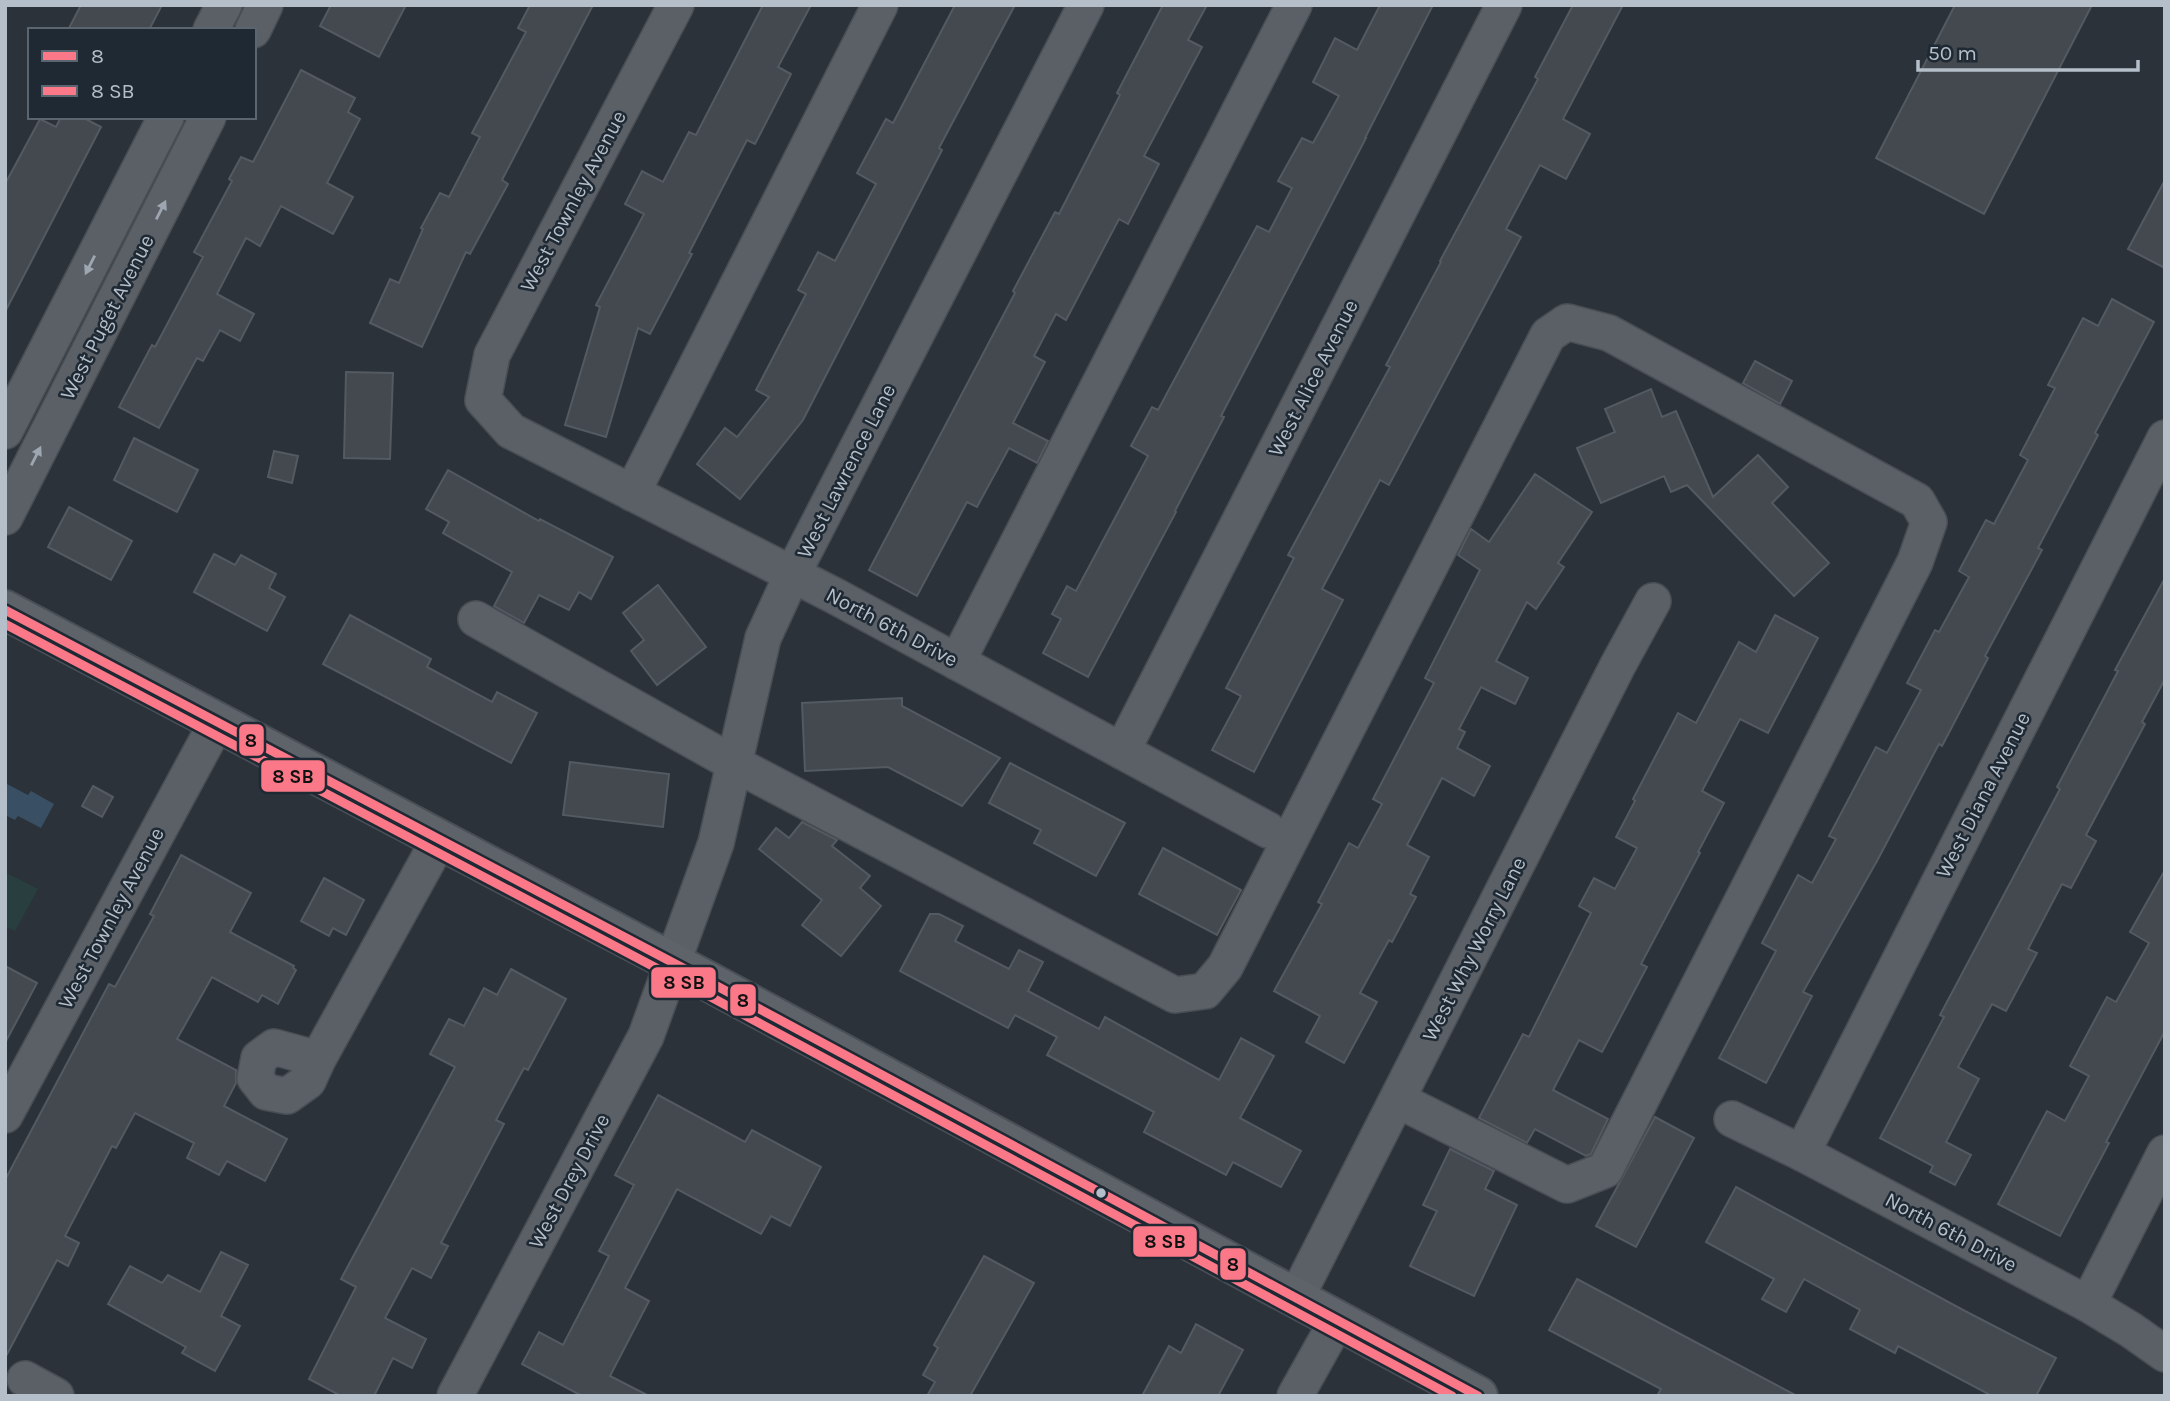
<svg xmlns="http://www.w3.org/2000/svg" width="2170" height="1401" font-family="Karla,sans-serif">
<rect width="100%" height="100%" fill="#2b3239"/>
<polygon fill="#283e3f" points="5,872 38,889 15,931 5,926"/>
<polygon fill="#394f64" points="7,784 28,795 31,791 54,804 41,828 18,816 15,820 5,815"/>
<g fill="#43494f" stroke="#535a61" stroke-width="2">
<polygon points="81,5 162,5 149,30 68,30"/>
<polygon points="331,5 406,5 379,57 320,26"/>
<polygon points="530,5 593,5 502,180 508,184 470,254 466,252 422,347 370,323 390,279 399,283 423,229 421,228 440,193 449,197 480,137 472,133 526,32 518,28"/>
<polygon points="763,5 811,5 778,67 791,74 755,144 747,140 689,253 692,254 650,334 638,328 606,437 565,425 600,307 596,305 644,214 625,204 642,171 663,182 689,132 696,135"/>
<polygon points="955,5 1015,5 939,148 942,150 803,420 740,499 697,464 725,428 737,437 769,397 756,390 806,294 798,290 818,252 835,261 876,184 857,173 886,119 893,123"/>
<polygon points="1163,5 1207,5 1188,40 1202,47 1144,156 1159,164 1128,224 1119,219 1066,320 1056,314 1034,356 1045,362 1013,423 1048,441 1037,463 1009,448 977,507 967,502 917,596 869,570 1015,293 1013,291 1055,212 1059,214 1120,95 1117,93"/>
<polygon points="1380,5 1433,5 1365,138 1366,138 1221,416 1224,417 1175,511 1176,512 1088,677 1043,653 1061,619 1052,614 1067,586 1076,591 1148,456 1131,446 1152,407 1158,410 1257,226 1269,232 1292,188 1278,181 1302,138 1313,143 1339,96 1313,82 1335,38 1357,50"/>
<polygon points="1573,5 1623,5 1563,119 1590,134 1566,179 1540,165 1506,229 1521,237 1389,485 1380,480 1322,589 1343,600 1254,772 1212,750 1241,696 1226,688 1294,558 1288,555 1390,367 1386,365 1441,262 1440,261 1538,79 1535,77"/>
<polygon points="1955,5 2092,5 1984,214 1876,158"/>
<polygon points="301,70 355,98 348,112 360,119 327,183 353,197 333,234 281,206 260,246 246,238 217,294 254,314 240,341 220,330 203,361 197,358 159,428 119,407 152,345 155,347 203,257 194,252 232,181 229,179 241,157 253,162"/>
<polygon points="61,117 82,117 101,127 5,312 5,184 40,119 56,127"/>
<polygon points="2165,180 2165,268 2128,249"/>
<polygon points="2112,299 2154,322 2095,433 2098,435 2038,548 2042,550 1985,656 1988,658 1942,746 1939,744 1877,861 1803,992 1812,996 1766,1083 1719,1058 1776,951 1762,943 1798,875 1812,883 1836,839 1829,836 1876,747 1887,753 1921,690 1907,683 1935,630 1939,632 1969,577 1959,571 1986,520 1994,524 2028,460 2020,455 2055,388 2048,385 2083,318 2098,326"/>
<polygon points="1755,361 1792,381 1780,404 1743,383"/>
<polygon points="346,372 393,373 390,459 344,458"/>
<polygon points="1651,389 1662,417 1676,411 1713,497 1758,455 1788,487 1772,503 1829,563 1794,596 1687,485 1671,492 1664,476 1601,503 1577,448 1615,432 1605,409"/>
<polygon points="134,438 198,470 177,512 114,480"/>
<polygon points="274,451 298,456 292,483 268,477"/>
<polygon points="448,470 539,521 540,519 613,557 591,599 579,592 569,610 539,595 524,623 494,606 512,572 443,533 449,522 426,509"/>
<polygon points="1535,474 1592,512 1558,563 1564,567 1536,609 1527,602 1496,661 1528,678 1515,704 1481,687 1459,729 1465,732 1457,748 1490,766 1474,796 1442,778 1407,845 1429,857 1410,894 1416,897 1392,942 1389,940 1360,993 1377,1002 1344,1063 1306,1042 1320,1016 1274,991 1322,904 1318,902 1349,843 1358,848 1382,804 1373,799 1434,683 1425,678 1480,570 1458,555 1471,529 1489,542"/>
<polygon points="69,507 132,541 111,580 48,547"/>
<polygon points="214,554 235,565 241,555 276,574 269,588 285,597 267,631 194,592"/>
<polygon points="2165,578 2165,679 2142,722 2145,724 2086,835 2096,841 2071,888 2062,884 2028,949 2037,953 2006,1011 1992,1004 1958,1067 1979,1079 1946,1142 1971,1155 1955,1185 1930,1172 1933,1166 1880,1138 1944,1017 1940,1015 2060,789 2057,787 2118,671 2115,670"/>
<polygon points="658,585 706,647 657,685 631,651 644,640 623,613"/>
<polygon points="350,615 431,659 427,667 492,702 497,692 537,713 511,763 323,664"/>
<polygon points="1775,615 1818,638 1768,733 1740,719 1702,791 1724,803 1698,852 1700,853 1641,964 1647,967 1602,1052 1579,1040 1553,1090 1608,1119 1591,1154 1586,1156 1535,1129 1527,1143 1479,1118 1523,1034 1529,1037 1591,913 1579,906 1594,878 1615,889 1637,848 1616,837 1635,801 1633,799 1678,713 1696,723 1739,642 1756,652"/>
<polygon points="902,698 902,706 1000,758 962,806 888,767 805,771 802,703"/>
<polygon points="570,762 669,774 663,827 563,815"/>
<polygon points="1010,763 1125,823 1096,876 1034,843 1041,830 989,803"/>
<polygon points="93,786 113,797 102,817 82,806"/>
<polygon points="802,822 837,840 832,846 870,876 860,888 881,906 841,956 802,925 822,900 759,849 776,828 789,838"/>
<polygon points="1163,848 1241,890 1217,935 1139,894"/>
<polygon points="181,855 251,893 230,932 294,966 293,968 296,970 278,1004 262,995 258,1002 212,977 177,1039 236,1070 236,1083 224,1106 287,1139 265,1181 227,1161 219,1175 187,1158 194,1143 135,1113 116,1148 112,1146 65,1236 79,1243 68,1266 57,1260 5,1358 5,1180 109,984 115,987 154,916 150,914"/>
<polygon points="2165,870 2165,1031 2106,1142 2109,1143 2060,1236 1998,1204 2047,1111 2065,1121 2089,1076 2070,1066 2107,997 2116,1002 2149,943 2130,932"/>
<polygon points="324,878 364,900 346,935 333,928 329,936 301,921"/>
<polygon points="930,914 939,914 963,926 955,941 1009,969 1019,950 1043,962 1028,991 1099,1029 1105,1017 1219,1080 1241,1038 1274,1056 1240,1118 1301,1151 1281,1187 1233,1162 1226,1175 1144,1132 1154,1112 1047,1055 1057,1037 1015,1015 1008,1028 900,971"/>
<polygon points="5,966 37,983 5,1043"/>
<polygon points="511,969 566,999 528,1070 524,1068 496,1120 504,1124 441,1243 448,1246 431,1278 412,1268 385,1318 426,1339 412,1368 393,1358 374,1396 341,1396 309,1379 356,1287 341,1279 455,1067 430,1054 449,1019 464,1026 484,988 497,995"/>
<polygon points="658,1095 745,1142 752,1130 821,1167 790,1226 771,1216 761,1234 677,1189 625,1288 649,1301 610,1376 649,1396 582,1396 522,1364 539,1332 563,1345 609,1256 599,1251 634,1185 615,1175"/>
<polygon points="1655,1117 1694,1138 1636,1247 1596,1226"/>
<polygon points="1450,1149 1494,1171 1485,1189 1517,1205 1474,1296 1410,1266 1437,1211 1423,1205"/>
<polygon points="1736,1187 1965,1311 2056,1358 2036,1396 1992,1396 1898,1346 1895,1353 1850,1329 1860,1310 1804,1279 1786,1312 1762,1299 1774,1279 1706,1242"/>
<polygon points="221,1252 248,1265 221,1316 240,1326 215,1371 182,1353 186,1347 108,1304 130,1266 162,1283 168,1275 200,1292"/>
<polygon points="984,1256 1034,1283 970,1396 927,1396 935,1382 923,1375 938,1348 934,1345"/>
<polygon points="1577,1279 1669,1328 1797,1396 1657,1396 1661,1389 1549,1330"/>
<polygon points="1196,1324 1243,1350 1218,1396 1142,1396 1169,1346 1181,1353"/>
</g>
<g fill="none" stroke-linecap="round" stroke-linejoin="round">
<g stroke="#494e54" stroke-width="38">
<g id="minor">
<polyline points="676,5 492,355 483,400 511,431 835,596 1268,830"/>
<polyline points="211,30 224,5"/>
<polyline points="253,30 265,5"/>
<polyline points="5,431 166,117"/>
<polyline points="632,493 880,5"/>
<polyline points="5,517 208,117"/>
<polyline points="476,619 733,763 1175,995 1205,991 1225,967 1548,335 1567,322 1609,333 1917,501 1929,522 1915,562 1605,1170 1567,1185 1398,1100"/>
<polyline points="957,662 1294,5"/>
<polyline points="1122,751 1504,5"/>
<polyline points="318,1059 308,1081 287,1096 266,1092 255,1078 259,1058 274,1047 318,1059 439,840"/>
<polyline points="5,1115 217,722"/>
<polyline points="1732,1119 1802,1153 2088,1304 2131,1330 2165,1354"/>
<polyline points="1802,1153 2165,438"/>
<polyline points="1296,1298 1618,665 1653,601"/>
<polyline points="2088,1304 2165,1153"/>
<polyline points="25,1379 56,1396"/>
<polyline points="455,1396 646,1036 716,843 763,638 792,575 1086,5"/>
<polyline points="1295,1396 1337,1321"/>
</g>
</g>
<g stroke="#494f56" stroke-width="42">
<polyline id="major" points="5,610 702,978 1478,1396"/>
</g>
<use href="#minor" stroke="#5b6067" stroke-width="35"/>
<use href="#major" stroke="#5d6369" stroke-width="38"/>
<g stroke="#1e2934" stroke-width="14">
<polyline id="bus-1" points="5,610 702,978 1478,1396"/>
</g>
<g stroke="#1e2934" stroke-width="14">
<polyline id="bus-2" points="5,624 696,989 1452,1396"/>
</g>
<use href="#bus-1" stroke="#fa7887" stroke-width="9"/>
<use href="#bus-2" stroke="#fa7887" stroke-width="9"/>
</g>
<defs><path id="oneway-solid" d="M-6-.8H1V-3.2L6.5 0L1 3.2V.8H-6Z" transform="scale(1.75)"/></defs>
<g fill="#9ea7b1">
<use href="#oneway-solid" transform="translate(161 210) rotate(-63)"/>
<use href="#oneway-solid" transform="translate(90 265) rotate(117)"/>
<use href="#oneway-solid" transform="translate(36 456) rotate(-63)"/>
</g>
<circle fill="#b5bfca" stroke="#1e2934" stroke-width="2.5" cx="1101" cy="1193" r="6"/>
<g text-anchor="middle" stroke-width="5" stroke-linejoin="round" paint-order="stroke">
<g font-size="21" fill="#b5bfca" stroke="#1e2934">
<text transform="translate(573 201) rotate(-62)" y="7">West Townley Avenue</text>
<text transform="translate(107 317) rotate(-63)" y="7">West Puget Avenue</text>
<text transform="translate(1313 378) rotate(-63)" y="7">West Alice Avenue</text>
<text transform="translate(846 471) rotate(-63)" y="7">West Lawrence Lane</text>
<text transform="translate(892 627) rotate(28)" y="7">North 6th Drive</text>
<text transform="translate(1983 795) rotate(-63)" y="7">West Diana Avenue</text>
<text transform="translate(111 918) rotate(-62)" y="7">West Townley Avenue</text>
<text transform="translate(1474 949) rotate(-63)" y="7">West Why Worry Lane</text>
<text transform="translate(569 1181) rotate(-62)" y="7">West Drey Drive</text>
<text transform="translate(1951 1232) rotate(28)" y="7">North 6th Drive</text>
</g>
</g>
<g stroke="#1e2934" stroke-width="2.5">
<rect x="238" y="723" width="27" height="34" rx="7" fill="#fa7887"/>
<rect x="260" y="759" width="66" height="34" rx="7" fill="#fa7887"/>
<rect x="650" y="966" width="67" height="33" rx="7" fill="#fa7887"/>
<rect x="729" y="983" width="28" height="34" rx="7" fill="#fa7887"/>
<rect x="1132" y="1225" width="66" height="33" rx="7" fill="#fa7887"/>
<rect x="1219" y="1247" width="28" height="34" rx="7" fill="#fa7887"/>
</g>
<g font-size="19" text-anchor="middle" font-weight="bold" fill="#111">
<text x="251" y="747">8</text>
<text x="293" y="783">8 SB</text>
<text x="684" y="989">8 SB</text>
<text x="743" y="1007">8</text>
<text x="1165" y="1248">8 SB</text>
<text x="1233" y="1271">8</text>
</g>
<rect width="2170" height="1401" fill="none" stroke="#b5bfca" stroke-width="14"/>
<rect x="28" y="28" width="228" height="91" fill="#1e2934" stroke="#5a6570" stroke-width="2"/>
<rect x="42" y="51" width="35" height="10" fill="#fa7887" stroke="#5a6570" stroke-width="2"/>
<text x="91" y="63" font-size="21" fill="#b5bfca">8</text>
<rect x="42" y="86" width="35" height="10" fill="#fa7887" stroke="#5a6570" stroke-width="2"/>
<text x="91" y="98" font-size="21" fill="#b5bfca">8 SB</text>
<path d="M1918 60v10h220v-10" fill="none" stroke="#b5bfca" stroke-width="3.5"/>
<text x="1928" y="60" font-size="21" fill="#b5bfca" stroke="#1e2934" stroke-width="5" paint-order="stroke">50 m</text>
</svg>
